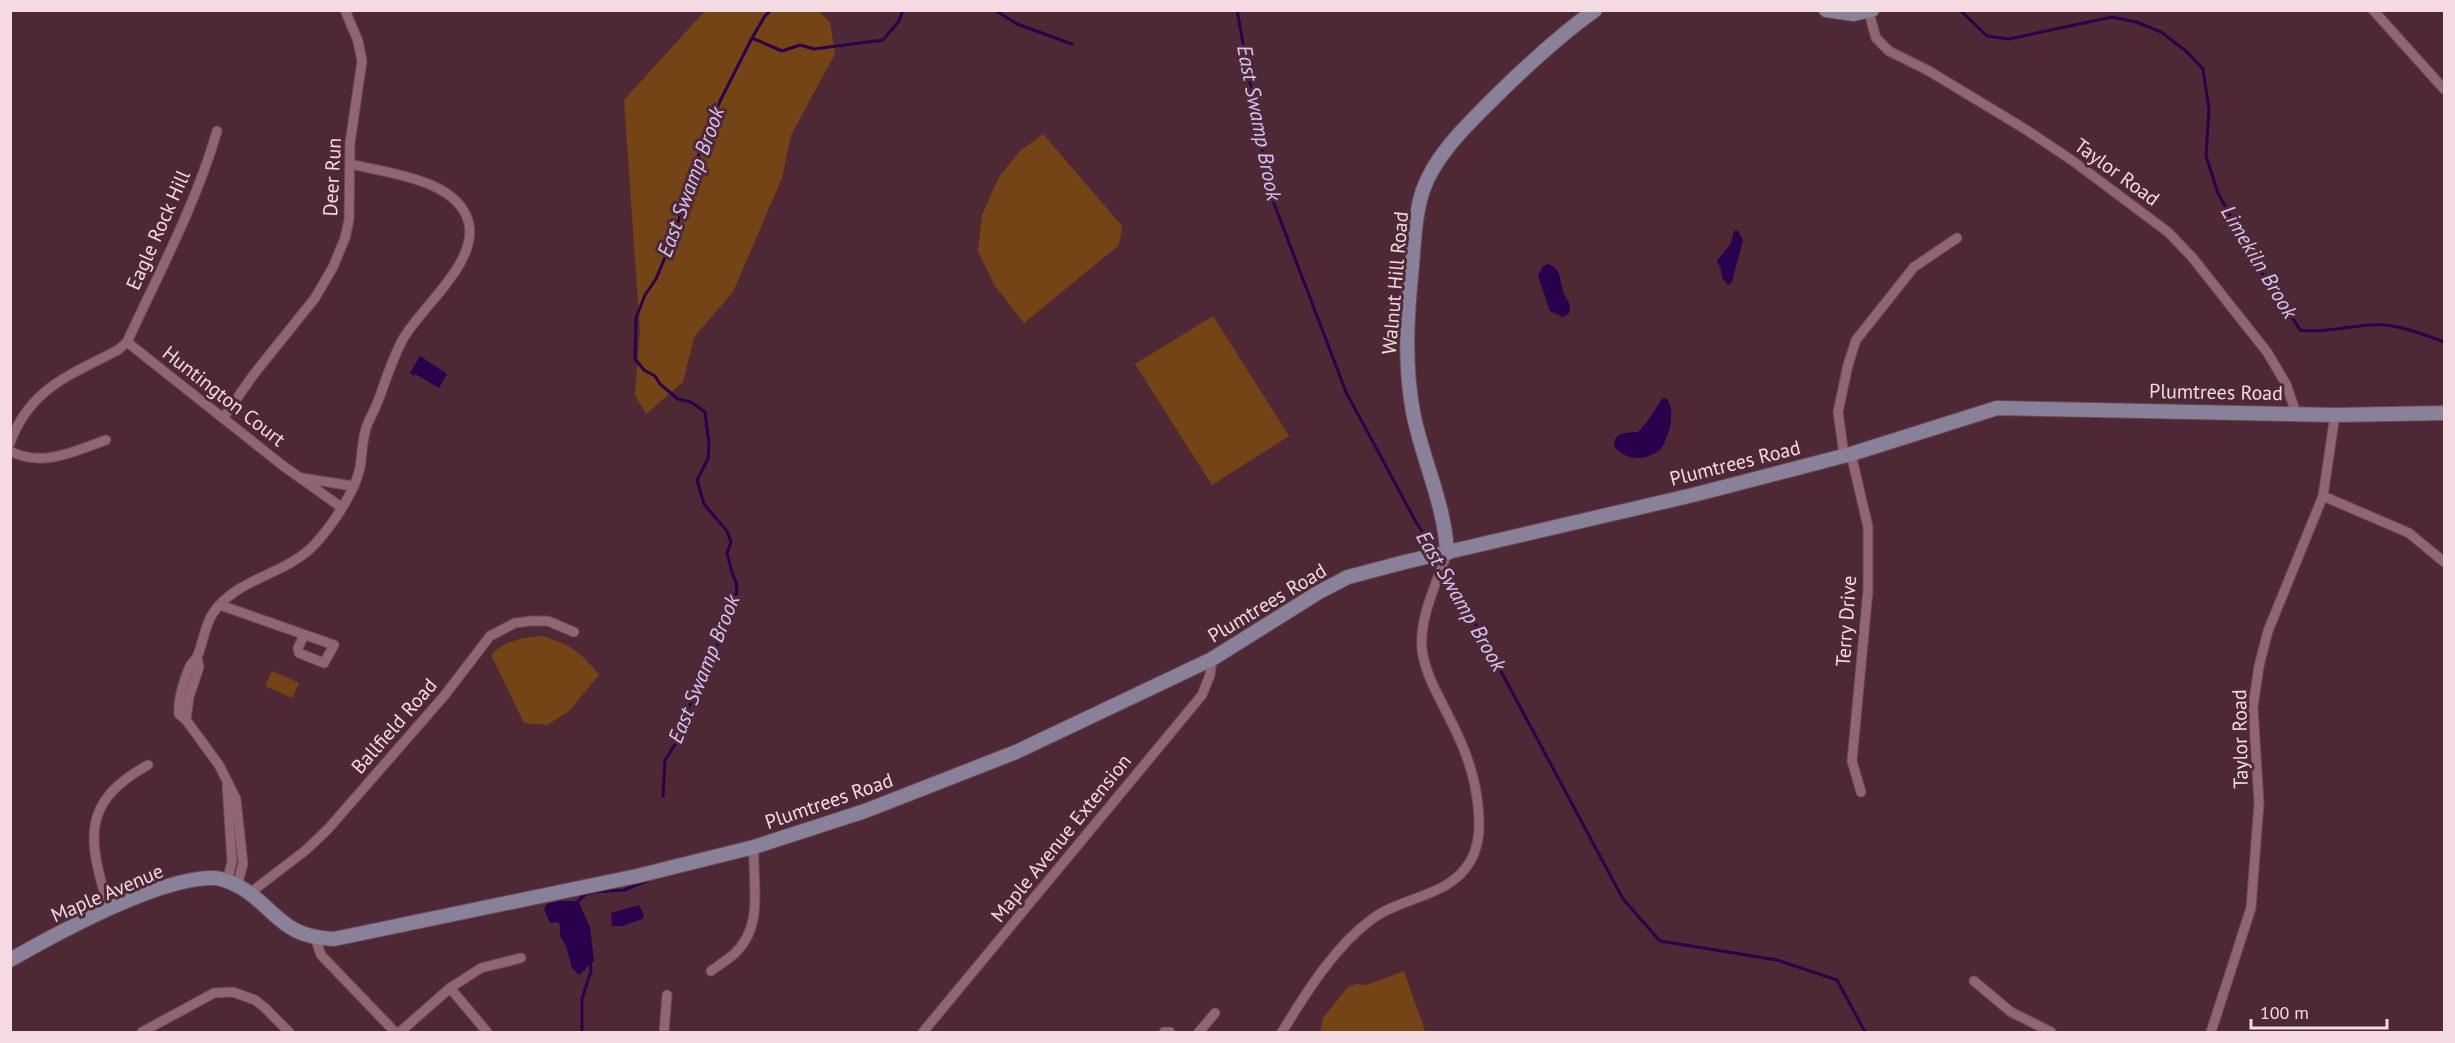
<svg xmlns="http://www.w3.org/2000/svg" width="2455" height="1043" font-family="'PT Sans',sans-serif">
<rect width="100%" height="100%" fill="#4e2935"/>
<g fill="#754416">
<polygon points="711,10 818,11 830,22 835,54 791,135 782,178 733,292 694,337 683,382 646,414 635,395 640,331 624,100 703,13"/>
<polygon points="1043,134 1122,226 1119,245 1024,323 995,286 978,251 982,215 999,177 1020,151"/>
<polygon points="1213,316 1289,436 1212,485 1135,364"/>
<path d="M542 636C570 644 581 652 599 675L568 712 547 725 524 723 491 655C505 640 522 638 542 636Z"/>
<polygon points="272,671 299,683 292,698 265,686"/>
<polygon points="1404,971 1425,1031 1320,1032 1323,1018 1348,987 1356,984 1367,985"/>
</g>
<g fill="#28004c">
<polygon points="1734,231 1738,231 1743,240 1732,282 1728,285 1722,278 1721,269 1717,261 1731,243"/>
<path d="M1548 264C1563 269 1559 282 1564 294 1568 302 1572 304 1569 313L1563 317 1550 311 1538 276 1543 266Z"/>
<polygon points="420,356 447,374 439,388 415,374 414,376 410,373"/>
<path d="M1666 398C1677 410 1669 436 1661 449 1646 461 1627 462 1614 446 1614 431 1628 433 1638 432L1647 422 1662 399Z"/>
<polygon points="560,901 578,901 590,927 594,961 579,975 572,968 566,946 560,936 560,924 556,922 550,923 544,909 547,904"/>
<polygon points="639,905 644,915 642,919 623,926 612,926 611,913"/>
</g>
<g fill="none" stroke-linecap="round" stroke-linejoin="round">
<g stroke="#28004c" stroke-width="3">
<polyline points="995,10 1017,24 1072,44"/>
<polyline points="1237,10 1270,193 1346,392 1416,522 1434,550"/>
<path d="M1960 10 1987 36 2009 39 2112 17 2136 22 2161 32 2187 52 2203 69 2209 109 2206 156 2218 193 2256 265 2283 302 2300 330C2328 334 2357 323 2385 325 2405 327 2425 335 2444 342"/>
<polyline points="752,38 782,51 800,45 814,49 883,40 899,21 903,10"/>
<polyline points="1444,565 1623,899 1660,941 1777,960 1837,980 1865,1032"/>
<polyline points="663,796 665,760 678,740 684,725 683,718 695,695 694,686 701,669 707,663 723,635 725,606 737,593 736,582 732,573 727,553 731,542 727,531 704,504 697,480 708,459 709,444 705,412 691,402 678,399 660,384 655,376 644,370 635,359 636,318 645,295 656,279 676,231 688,182 720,101 752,38 765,16 771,10"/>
<polyline points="578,905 578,901 586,894 594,892 624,890 649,880"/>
<polyline points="582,1032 582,999 591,971 590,961"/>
</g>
<g stroke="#694954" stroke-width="11">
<g id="street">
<polyline points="2373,10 2444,89"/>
<polyline points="1869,13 1876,38 1889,51 1929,71 2025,129 2073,161 2168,232 2192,257 2267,352 2286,384 2296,413"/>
<polyline points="127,342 282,465 341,507"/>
<polyline points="223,418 254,374 315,298 333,267 345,238 349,220 350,143 362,61 358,41 345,10"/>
<path d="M10 443C30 388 70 375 118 350L127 342C159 273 196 204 217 131"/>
<path d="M10 451C42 468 75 451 106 440"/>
<polyline points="1851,454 1868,527 1868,590 1852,761 1861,792"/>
<polyline points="1844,455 1838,412 1848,365 1856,340 1914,267 1957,238"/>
<polyline points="302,478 353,486"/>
<polyline points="2323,496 2409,533 2444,562"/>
<polyline points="220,605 334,645 324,663 299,653 298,648 304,635"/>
<polyline points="186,720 189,697 199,667 197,658"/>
<polyline points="227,785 232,862 227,881"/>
<path d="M237 885 243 864 236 799 219 765 186 720 179 714C178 700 184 679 190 666 192 662 196 660 198 655 203 642 205 625 213 613 238 577 286 575 314 545 331 527 355 492 360 468 362 456 362 443 365 432 367 423 372 415 376 406 385 384 391 361 403 339 421 307 477 264 469 224 459 179 387 173 350 164"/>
<polyline points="250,893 306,850 328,829 444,696 490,636 515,623 531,621 548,621 574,632"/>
<path d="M109 910C90 843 77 804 148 765"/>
<polyline points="315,937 321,955 395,1032"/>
<path d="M711 971C719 965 727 960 734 954 765 926 752 883 754 847"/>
<polyline points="1974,981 2011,1012 2051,1032"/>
<polyline points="450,988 487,1032"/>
<polyline points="142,1032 214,993 233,992 255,1000 264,1007 289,1032"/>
<polyline points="400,1032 450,988 481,968 521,958"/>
<polyline points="664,1032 667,995"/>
<polyline points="923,1032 1202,695 1210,675 1212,659"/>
<polyline points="1164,1032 1170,1032"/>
<polyline points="1199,1032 1215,1013"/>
<path d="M1282 1032C1306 993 1334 947 1372 919 1403 896 1451 897 1471 860 1480 843 1480 825 1478 806 1475 775 1465 749 1451 721 1440 698 1425 675 1422 649 1419 618 1437 582 1447 553"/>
<polyline points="2211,1032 2251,908 2259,803 2253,707 2259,666 2268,631 2323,496 2335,415"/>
</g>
</g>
<g stroke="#694954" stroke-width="16">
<g id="secondary">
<polyline points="1826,10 1854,14 1872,10"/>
<path d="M1447 553C1445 504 1422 459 1413 412 1404 363 1407 315 1412 266 1414 241 1415 214 1423 190 1435 156 1464 128 1489 103 1522 70 1556 38 1595 10"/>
<path d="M10 960C59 932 159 877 214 878 223 878 232 883 240 887 259 897 272 916 290 927 303 936 319 938 334 939L637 876 754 847 865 811 1016 752 1212 659 1319 592 1348 577 1405 562 1693 495 1851 454 1997 408 2335 415 2444 413"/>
</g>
</g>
<use href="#street" stroke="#916572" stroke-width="9"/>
<use href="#secondary" stroke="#89819a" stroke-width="14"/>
</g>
<g text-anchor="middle" stroke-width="6" stroke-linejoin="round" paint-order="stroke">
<g font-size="20" fill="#f4dbe1" stroke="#4e2935">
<text transform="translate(2117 172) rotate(36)" y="7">Taylor Road</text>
<text transform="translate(332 177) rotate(-87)" y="7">Deer Run</text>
<text transform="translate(158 230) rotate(-66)" y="7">Eagle Rock Hill</text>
<text transform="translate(1395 283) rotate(-85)" y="7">Walnut Hill Road</text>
<text transform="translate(2216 392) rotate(1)" y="7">Plumtrees Road</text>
<text transform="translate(224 396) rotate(38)" y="7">Huntington Court</text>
<text transform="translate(1735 463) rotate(-14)" y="7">Plumtrees Road</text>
<text transform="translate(1267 603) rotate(-31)" y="7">Plumtrees Road</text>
<text transform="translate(1846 621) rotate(-86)" y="7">Terry Drive</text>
<text transform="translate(394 726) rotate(-49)" y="7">Ballfield Road</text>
<text transform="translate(2240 739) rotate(-91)" y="7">Taylor Road</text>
<text transform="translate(829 801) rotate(-19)" y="7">Plumtrees Road</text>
<text transform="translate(1061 838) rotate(-51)" y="7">Maple Avenue Extension</text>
<text transform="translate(107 893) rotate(-23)" y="7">Maple Avenue</text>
</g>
<g font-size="21" font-style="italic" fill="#d6c5f9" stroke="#4e2935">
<text transform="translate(1259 123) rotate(79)" y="7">East Swamp Brook</text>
<text transform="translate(691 182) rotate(-70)" y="7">East Swamp Brook</text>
<text transform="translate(2259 262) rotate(59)" y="7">Limekiln Brook</text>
<text transform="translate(1461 601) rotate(60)" y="7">East Swamp Brook</text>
<text transform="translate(704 669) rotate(-68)" y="7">East Swamp Brook</text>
</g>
</g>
<rect width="2455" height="1043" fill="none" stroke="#f4dbe1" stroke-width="24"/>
<path d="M2251 1019v9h136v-9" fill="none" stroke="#f4dbe1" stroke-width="3"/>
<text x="2260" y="1019" font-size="18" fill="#f4dbe1" stroke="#4e2935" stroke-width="4.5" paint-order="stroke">100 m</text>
</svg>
